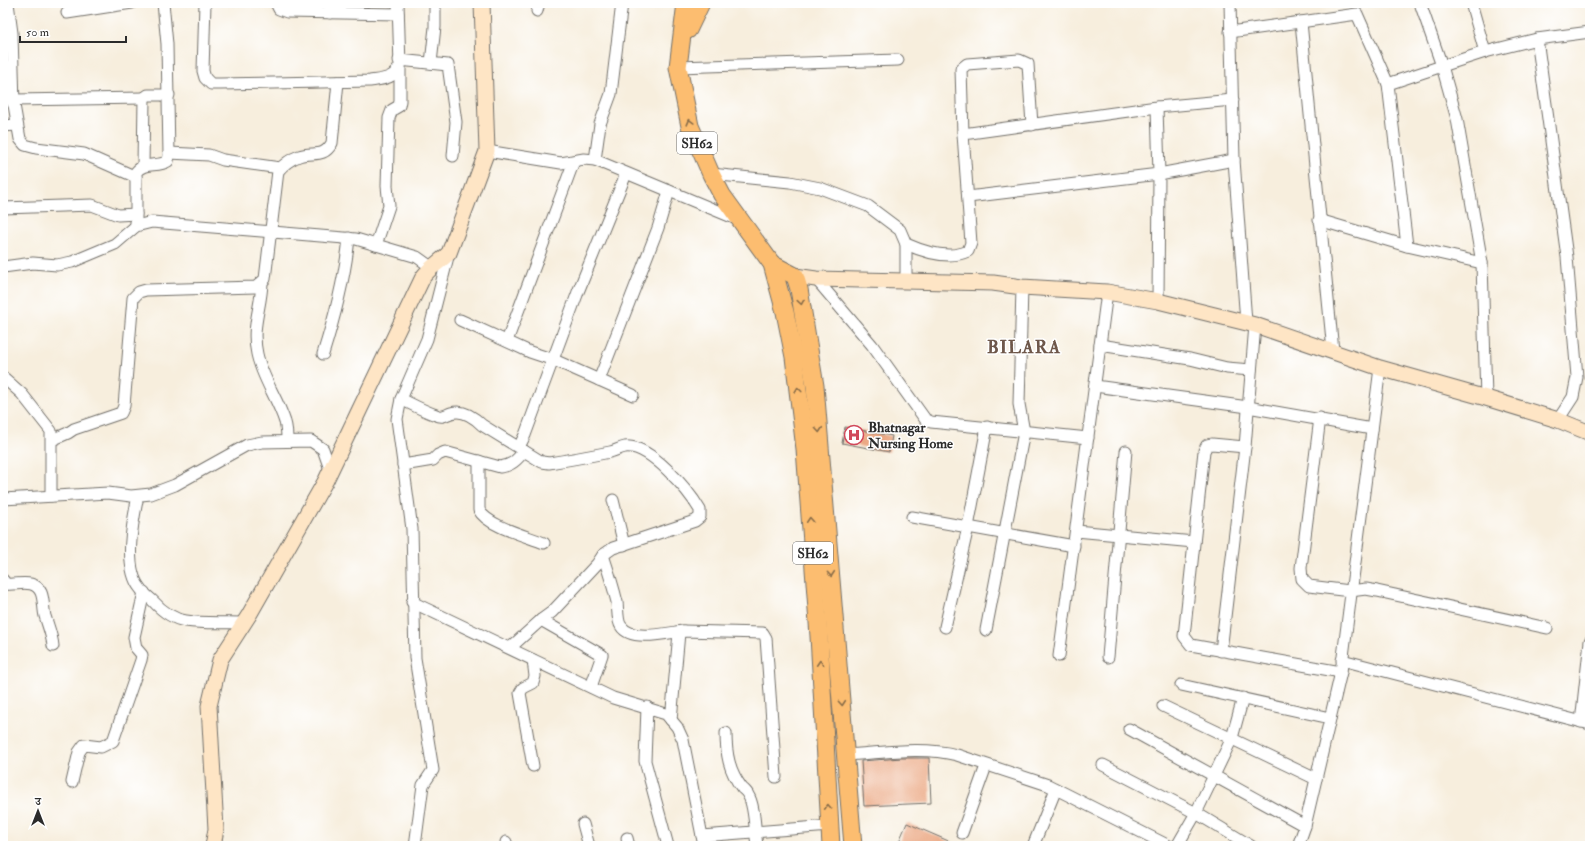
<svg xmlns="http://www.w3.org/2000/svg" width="1593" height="849" font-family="'IM FELL Double Pica','Noto Serif Devanagari',serif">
<rect width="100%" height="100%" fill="#fff"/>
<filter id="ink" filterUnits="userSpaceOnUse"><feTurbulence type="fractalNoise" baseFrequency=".025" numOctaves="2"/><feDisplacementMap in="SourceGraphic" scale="8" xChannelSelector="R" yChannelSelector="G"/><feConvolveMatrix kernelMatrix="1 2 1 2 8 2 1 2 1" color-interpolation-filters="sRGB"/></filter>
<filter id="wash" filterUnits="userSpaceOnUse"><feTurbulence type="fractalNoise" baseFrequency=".012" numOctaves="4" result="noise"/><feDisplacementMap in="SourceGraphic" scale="16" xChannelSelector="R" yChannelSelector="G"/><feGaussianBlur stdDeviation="0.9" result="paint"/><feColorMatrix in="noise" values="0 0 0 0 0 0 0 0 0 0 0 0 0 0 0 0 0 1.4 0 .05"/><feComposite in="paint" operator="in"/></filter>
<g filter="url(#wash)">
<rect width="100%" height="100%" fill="#f7eedd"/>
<g id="blocks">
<g fill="#eba883">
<polygon points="845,427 892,436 889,452 842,443"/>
<polygon points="902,758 929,758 931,803 864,806 861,761"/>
<polygon points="907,823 960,846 897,846"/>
</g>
</g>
</g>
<g filter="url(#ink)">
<use href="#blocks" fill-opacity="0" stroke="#726f69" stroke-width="1"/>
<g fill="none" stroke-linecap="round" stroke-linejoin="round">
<g stroke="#726f69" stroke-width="13">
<g id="street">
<polyline points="8,3 12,33 14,105 20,139 25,145 36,148 84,154 136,177"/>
<path d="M205 3 203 71 205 78 211 84H220L370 81C384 79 393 79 400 66L398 3"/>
<polyline points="276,3 279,9 287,12 398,14"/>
<polyline points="1230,3 1234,160 1246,322"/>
<polyline points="1420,3 1442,66 1485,52 1537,39 1567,257 1577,377 1573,397 1558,420"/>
<polyline points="1471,3 1485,52"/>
<polyline points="537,11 539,3"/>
<polyline points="67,13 132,3"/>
<polyline points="330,13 330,3"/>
<polyline points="1301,22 1333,351"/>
<polyline points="1230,32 1357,14 1388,84 1442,66 1457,119 1482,263 1486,398"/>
<polyline points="1537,39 1590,32"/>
<polyline points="399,60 448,65 456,122 453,156"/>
<polyline points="431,63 435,27 435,3"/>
<polyline points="678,67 898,60"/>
<polyline points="1388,84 1407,246"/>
<polyline points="3,88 14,105"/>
<polyline points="14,100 144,98"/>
<polyline points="1157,107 1159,174 1158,301"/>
<polyline points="3,126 16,125"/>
<polyline points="963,134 1157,107 1233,100"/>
<polyline points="487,151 561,163 584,159 595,160 739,220"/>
<polyline points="169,153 209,155 223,160 280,168"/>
<polyline points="595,160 600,124 611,94 622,3"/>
<polyline points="143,166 144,98 148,95 169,95"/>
<polyline points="711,174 790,182 820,188 868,206 900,230 906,244 906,281"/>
<polyline points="968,197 1159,174 1234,160"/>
<polyline points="3,208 92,205 118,215 136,214"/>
<polyline points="1319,220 1407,246 1482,263"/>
<path d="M136 226V172C145 161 157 168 168 161L169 155 167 44 163 3"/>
<path d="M906 244C924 252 949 260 968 251L971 243 963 134 961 69 967 64 1019 60 1028 64 1032 125"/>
<polyline points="376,245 389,206 387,186 389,118 392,110 399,106 400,101 400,67"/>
<polyline points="3,267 33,263 57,265 72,262 115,244 136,226 152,222 356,239 417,257 431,267"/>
<polyline points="816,279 872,345 925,419 931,422 1088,438"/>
<path d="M262 283C261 309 251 326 257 354 262 378 278 399 285 422 287 428 287 435 287 441"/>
<polyline points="460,320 530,352 554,360 633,395"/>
<polyline points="507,341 574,161"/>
<polyline points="1100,345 1190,359 1227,368 1251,370"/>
<path d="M323 354C335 316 345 279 349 238"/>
<polyline points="3,377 22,394 51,431 51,496"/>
<polyline points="599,380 658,228 669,191"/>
<polyline points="1095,386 1248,407 1372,429"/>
<path d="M401 399C413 405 424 411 436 415 443 418 445 415 451 413 463 409 474 417 482 425L542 462 549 463C569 460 590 456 610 452 615 451 620 448 625 447 650 444 689 491 700 510V517L695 521 613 548 603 555 597 564 552 612 541 620 510 648"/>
<polyline points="1320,418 1301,568 1302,579 1309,586 1350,591 1366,589 1377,591 1547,628"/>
<path d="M52 440 68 433 74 429 121 413 124 406 133 298 139 292 146 290 256 287 265 279 278 171C283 165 291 159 299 156 313 151 323 159 332 143L338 82"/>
<polyline points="519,447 525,435 578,292 626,174"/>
<polyline points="1245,447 1212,444 1207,445 1204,451 1184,636 1191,645 1341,672"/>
<path d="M479 461V510C487 526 527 536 544 543"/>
<path d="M403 465 433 460 438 455 445 452 500 467C511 466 517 460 524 451"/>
<path d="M138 496C133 520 123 567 140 588 143 593 149 597 153 601 162 611 172 619 186 621 204 624 225 622 244 623"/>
<polyline points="3,499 108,493 131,496 151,494 175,485 247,445 262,442 311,441 323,449 331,472"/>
<polyline points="613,500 624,545"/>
<polyline points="912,517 1074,546"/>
<polyline points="1076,531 1194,542"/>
<path d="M603 555C608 570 613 586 617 602 618 609 617 621 621 626 631 642 667 633 683 631"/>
<path d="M3 580 6 584C14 585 23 582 31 584 46 588 42 605 45 616 48 626 52 635 53 646"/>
<polyline points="412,602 613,698 666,714 677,727 683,740 704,846"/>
<polyline points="541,620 602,655 591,687"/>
<polyline points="945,627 968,527 987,427"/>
<polyline points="986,630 1024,432 1019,404 1022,287"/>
<polyline points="1221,651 1245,447 1255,325"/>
<polyline points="1059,656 1107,292"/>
<polyline points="1108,657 1126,451"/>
<polyline points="533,660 535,676 533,683 523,688 520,693 533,766"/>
<polyline points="1342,660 1590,724"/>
<polyline points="1181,685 1330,718"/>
<polyline points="1163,706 1316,779"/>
<polyline points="647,707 645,761 668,846"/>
<polyline points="671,720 679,633 683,631 763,633 766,638 776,777"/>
<polyline points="1581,722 1590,641"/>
<polyline points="1129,729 1305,826"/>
<path d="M726 733C726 754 729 771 742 788 744 790 747 792 748 795 755 805 755 833 757 846"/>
<path d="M846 755C882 753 922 746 957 755L1048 785 1169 846"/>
<polyline points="1103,765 1196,813 1251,846"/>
<polyline points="72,782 79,752 84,745 101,747 113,741 141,660 142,655 136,648 134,637 144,592"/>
<polyline points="583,824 589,846"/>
<polyline points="962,833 986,766"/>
<polyline points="702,836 830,826"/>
<polyline points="627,838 629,846"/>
<polyline points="506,842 507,846"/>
<polyline points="415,846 423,785 433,770 415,658 412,529 397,419 401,399 427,339 449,253"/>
<polyline points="1033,846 1056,789"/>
<polyline points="1177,846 1196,813 1232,738 1243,698"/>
<polyline points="1298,846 1305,826 1341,672 1380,368"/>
</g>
</g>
<g stroke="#726f69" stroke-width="17">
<g id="secondary">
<polyline points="795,276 816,279 993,283 1022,287 1107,292 1158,301 1255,325 1380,368 1486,398 1558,420 1590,433"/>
<path d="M213 846 216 829 209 706 220 660 249 615 326 480 423 277C430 267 440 262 449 253L487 151 482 3"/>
</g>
</g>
<g stroke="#726f69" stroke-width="19">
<g id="primary">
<polyline points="686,3 678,67 690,126 711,174 722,195 772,264 785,312 794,357 805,449 819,636 831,846"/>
<polyline points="688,30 701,3"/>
<polyline points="772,264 795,276 799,289 815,386 853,846"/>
</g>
</g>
<use href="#street" stroke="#fff" stroke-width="11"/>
<use href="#secondary" stroke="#fee5c5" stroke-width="15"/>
<use href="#primary" stroke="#fcbd6f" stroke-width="17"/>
</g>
<defs><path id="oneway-chevron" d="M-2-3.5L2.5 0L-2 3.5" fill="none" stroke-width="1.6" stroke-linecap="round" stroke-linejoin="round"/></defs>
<g stroke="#896d4a">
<use href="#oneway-chevron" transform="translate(690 122) rotate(-105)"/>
<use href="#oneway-chevron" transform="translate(801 302) rotate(81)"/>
<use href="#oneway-chevron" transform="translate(798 390) rotate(-97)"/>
<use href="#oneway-chevron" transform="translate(819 430) rotate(85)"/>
<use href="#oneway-chevron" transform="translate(810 520) rotate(-94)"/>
<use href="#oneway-chevron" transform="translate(831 574) rotate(85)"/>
<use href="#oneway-chevron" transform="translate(820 663) rotate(-93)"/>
<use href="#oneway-chevron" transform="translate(842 703) rotate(85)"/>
<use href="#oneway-chevron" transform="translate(828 807) rotate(-93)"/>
</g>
</g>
<defs>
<g id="hospital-ring" transform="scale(1)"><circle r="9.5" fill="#fff" stroke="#d1495b" stroke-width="1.5"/><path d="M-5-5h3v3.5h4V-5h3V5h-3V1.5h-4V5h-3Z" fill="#d1495b"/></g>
</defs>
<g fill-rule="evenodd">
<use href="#hospital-ring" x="854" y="435"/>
</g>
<g text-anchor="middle" stroke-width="3" stroke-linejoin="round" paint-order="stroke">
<g fill="#fff" stroke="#6b6b6b" stroke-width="1">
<rect x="677" y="132" width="40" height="22" rx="3"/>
<rect x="793" y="542" width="40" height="22" rx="3"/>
</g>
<g font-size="13" font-weight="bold" fill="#2b2b2b">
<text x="697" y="148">SH62</text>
<text x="813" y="558">SH62</text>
</g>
<g font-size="14" font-weight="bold" fill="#2b2b2b" stroke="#fff" text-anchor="start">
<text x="868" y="432">Bhatnagar<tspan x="868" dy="16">Nursing Home</tspan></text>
</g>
<g font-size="18" font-weight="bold" letter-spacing="1" fill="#6e574a" stroke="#fff">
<text x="1024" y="353">BILARA</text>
</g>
</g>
<rect width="1593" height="849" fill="none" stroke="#fff" stroke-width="16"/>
<g transform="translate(38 811)" stroke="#ffffff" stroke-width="3" paint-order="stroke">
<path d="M0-3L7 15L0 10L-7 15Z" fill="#2b2b2b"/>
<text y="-6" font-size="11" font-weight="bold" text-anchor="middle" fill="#2b2b2b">उ</text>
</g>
<path d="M20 36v6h106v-6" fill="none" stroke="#2b2b2b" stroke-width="2"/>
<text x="26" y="36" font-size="12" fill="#2b2b2b" stroke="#ffffff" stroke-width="3" paint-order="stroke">50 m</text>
</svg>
